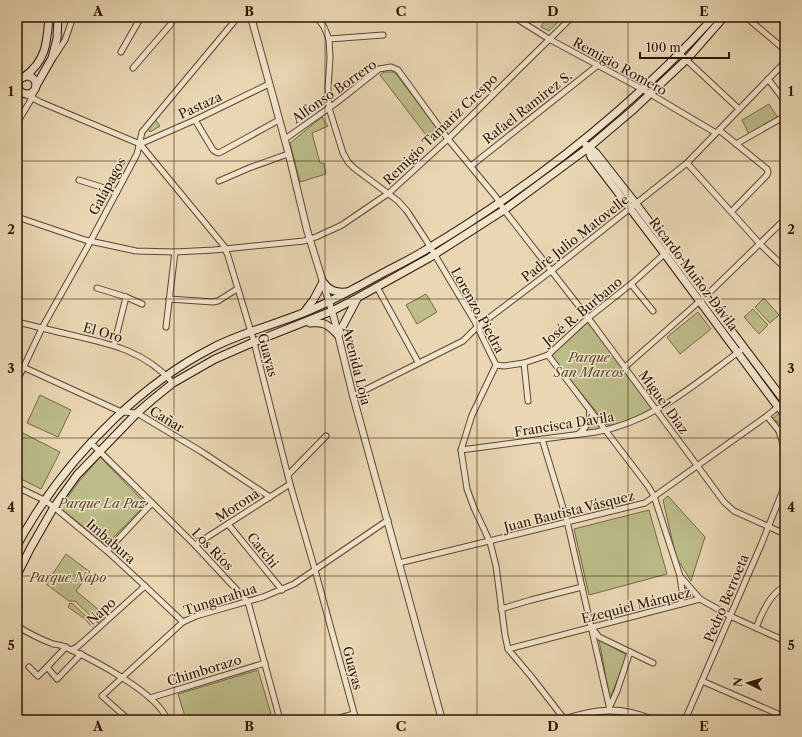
<svg xmlns="http://www.w3.org/2000/svg" width="802" height="737" font-family="'Libre Caslon Text',serif">
<rect width="100%" height="100%" fill="#e9d7b3"/>
<filter id="stains"><feTurbulence type="fractalNoise" baseFrequency=".005" numOctaves="4"/><feColorMatrix values="0 0 0 0 .2 0 0 0 0 .09 0 0 0 0 .02 0 0 0 .5 -.17"/></filter>
<radialGradient id="worn" r=".72"><stop offset=".6" stop-color="#630" stop-opacity="0"/><stop offset="1" stop-color="#630" stop-opacity=".3"/></radialGradient>
<g fill="#bcbd89" stroke="#766844">
<polygon points="546,17 563,17 549,31 541,27"/>
<polygon points="714,17 722,17 686,58 681,53"/>
<polygon points="680,55 684,58 650,93 643,89"/>
<polygon points="384,72 393,72 396,74 442,135 426,135 380,75"/>
<polygon points="769,104 778,118 749,134 742,120"/>
<polygon points="322,117 328,126 312,133 320,163 324,163 326,174 300,182 290,143"/>
<polygon points="154,118 160,126 150,132 147,127"/>
<polygon points="583,141 587,148 504,209 501,203"/>
<polygon points="500,203 504,210 435,255 430,247"/>
<polygon points="426,294 437,312 417,324 406,305"/>
<polygon points="764,298 779,315 770,323 755,307"/>
<polygon points="753,309 768,325 759,334 744,317"/>
<polygon points="698,312 711,329 680,354 667,337"/>
<path d="M589 321 653 409C642 414 619 427 607 425L551 356Z"/>
<polygon points="40,395 71,410 58,437 27,423"/>
<polygon points="591,414 602,429 583,433 590,424"/>
<polygon points="778,414 782,415 784,419 780,425 778,422 772,419"/>
<polygon points="17,430 60,452 41,489 17,477"/>
<polygon points="100,457 146,504 106,545 60,508 80,480"/>
<polygon points="668,496 705,537 691,581 676,557 663,500"/>
<polygon points="649,510 667,574 589,595 574,529"/>
<polygon points="66,554 90,572 76,591 105,615 98,623 75,601 69,601 46,584"/>
<polygon points="70,603 73,604 95,625 92,627 85,619 68,607"/>
<polygon points="599,640 627,655 610,699"/>
<polygon points="258,670 271,714 251,720 186,720 178,694"/>
</g>
<g fill="none" stroke-linecap="round" stroke-linejoin="round">
<g stroke="#5e442d" stroke-width="7">
<g id="minor">
<polyline points="317,17 324,27 329,39 330,58 328,88 329,108 343,153 348,162 354,168 398,201 407,211 426,240 475,322 496,365 472,415 461,450 467,489 474,508 490,542 496,566 505,635 508,649 530,675 565,720"/>
<polyline points="514,17 549,39 642,89 716,133"/>
<polyline points="746,17 785,50"/>
<polyline points="329,39 383,35"/>
<polyline points="121,52 141,17"/>
<polyline points="679,53 739,109"/>
<polyline points="54,57 65,40 73,17"/>
<polyline points="133,68 171,24 172,21 171,17"/>
<polyline points="768,79 785,101"/>
<polyline points="25,94 40,102 140,144 224,246 228,256 254,342 290,484 315,570 356,720"/>
<polyline points="195,120 213,150 216,152 219,153 279,120"/>
<polyline points="17,123 32,98 34,91"/>
<polyline points="719,130 767,169 768,172 767,175 732,211"/>
<polyline points="285,139 336,103 379,69 391,67 398,70 448,139 496,197 504,210 592,323 724,502 734,511 785,534"/>
<polyline points="140,144 195,120 269,84"/>
<polyline points="736,144 785,116"/>
<polyline points="687,163 760,244 785,268"/>
<polyline points="471,166 598,65"/>
<polyline points="79,180 117,192"/>
<polyline points="219,181 249,168 288,154"/>
<polyline points="17,217 85,240 136,251 175,252 214,250 304,241 316,237 342,225 389,193 448,139 572,17"/>
<polyline points="17,275 19,277 17,284"/>
<polyline points="631,284 653,311"/>
<polyline points="377,287 418,362"/>
<polyline points="97,288 126,297 142,304"/>
<polyline points="169,299 213,302 218,301 237,289"/>
<path d="M17 322C35 326 53 331 71 335 111 344 145 351 173 383"/>
<polyline points="166,327 175,252"/>
<polyline points="114,345 126,297"/>
<polyline points="548,355 648,486 654,496 680,576 700,599"/>
<polyline points="524,363 528,401"/>
<polyline points="496,365 504,366 524,363 548,355 588,318 631,284 670,249"/>
<polyline points="23,367 117,410 122,412 137,413 202,452 270,497"/>
<polyline points="625,367 710,292 785,219"/>
<polyline points="17,381 42,328 88,246 137,154 142,132 238,17"/>
<polyline points="353,396 463,341 477,327 551,271 687,163 785,62"/>
<polyline points="767,416 779,431 785,451"/>
<polyline points="779,431 785,423"/>
<path d="M578 434C588 427 589 421 590 410"/>
<polyline points="542,439 567,521 610,710"/>
<polyline points="91,443 195,545 248,602 280,720"/>
<path d="M461 450 596 432C654 422 697 382 744 348"/>
<polyline points="288,475 326,436"/>
<polyline points="17,487 44,500 54,507 107,551 145,586 183,622"/>
<polyline points="228,524 282,590"/>
<polyline points="195,545 290,484"/>
<polyline points="107,551 152,503"/>
<polyline points="399,563 645,503 767,416 785,401"/>
<polyline points="680,577 682,590 681,604"/>
<polyline points="501,609 531,600 582,587"/>
<path d="M17 626C28 633 40 639 53 644 58 645 63 645 67 648 92 659 159 694 167 720"/>
<polyline points="592,628 599,637 653,663"/>
<path d="M756 628C761 615 771 591 785 587"/>
<polyline points="66,647 47,667 57,679 81,654"/>
<polyline points="508,649 700,599 730,616 785,641"/>
<polyline points="71,650 77,647 84,641 145,586"/>
<polyline points="29,667 38,676 47,667"/>
<polyline points="702,681 785,717"/>
<polyline points="150,698 265,663"/>
<polyline points="610,706 617,691 630,652"/>
<polyline points="129,720 102,696 183,622 196,616 263,597 294,584 388,520"/>
<polyline points="332,720 354,714"/>
<polyline points="685,720 761,545 785,485"/>
</g>
</g>
<g stroke="#5e442d" stroke-width="8">
<g id="tertiary">
<polyline points="251,17 289,155 307,230 334,318 353,396 442,720"/>
<path d="M563 720C594 709 621 706 652 720"/>
</g>
</g>
<g stroke="#2f1300" stroke-width="9">
<g id="secondary">
<circle cx="27" cy="85" r="9"/>
<path d="M24 77C46 61 47 43 49 17"/>
<polyline points="36,86 52,58 57,39 58,17"/>
<polyline points="586,145 596,153 636,204 785,402"/>
<polyline points="588,148 591,157 664,253 778,407 785,413"/>
<path d="M305 311 314 299 323 282C329 290 335 293 346 292"/>
<path d="M310 323C324 322 328 324 338 335L357 299"/>
<path d="M17 546C22 535 29 525 35 515 77 449 142 384 212 348 241 333 273 325 303 313 331 302 357 287 383 273 398 265 413 258 427 249 532 186 631 108 714 17"/>
<polyline points="17,575 30,549 54,507 77,475 137,413 152,400 173,383 215,359 254,342 332,311 357,298 429,258 504,210 588,148 634,109 687,59 724,17"/>
<polyline points="17,716 25,720"/>
</g>
</g>
<use href="#minor" stroke="#f1e5ce" stroke-width="5"/>
<use href="#tertiary" stroke="#f1e5ce" stroke-width="6"/>
<use href="#secondary" stroke="#f1e5ce" stroke-width="7"/>
</g>
<path fill="none" stroke="#2f1300" stroke-width="1" stroke-opacity="0.55" d="M174 17V720M325 17V720M477 17V720M628 17V720M17 161H785M17 299H785M17 438H785M17 576H785"/>
<g text-anchor="middle" stroke-width="3" stroke-linejoin="round" paint-order="stroke">
<g font-size="13" fill="#2f1300" stroke="#f1e5ce">
<text transform="translate(620 66) rotate(29)" y="5">Remigio Romero</text>
<text transform="translate(334 91) rotate(-35)" y="5">Alfonso Borrero</text>
<text transform="translate(200 105) rotate(-25)" y="5">Pastaza</text>
<text transform="translate(527 107) rotate(-38)" y="5">Rafael Ramirez S.</text>
<text transform="translate(440 129) rotate(-44)" y="5">Remigio Tamariz Crespo</text>
<text transform="translate(107 186) rotate(-62)" y="5">Galápagos</text>
<text transform="translate(575 238) rotate(-38)" y="5">Padre Julio Matovelle</text>
<text transform="translate(694 274) rotate(53)" y="5">Ricardo Muñoz Dávila</text>
<text transform="translate(478 310) rotate(61)" y="5">Lorenzo Piedra</text>
<text transform="translate(582 311) rotate(-40)" y="5">José R. Burbano</text>
<text transform="translate(103 332) rotate(16)" y="5">El Oro</text>
<text transform="translate(268 355) rotate(75)" y="5">Guayas</text>
<text transform="translate(357 366) rotate(76)" y="5">Avenida Loja</text>
<text transform="translate(664 402) rotate(54)" y="5">Miguel Diaz</text>
<text transform="translate(167 419) rotate(31)" y="5">Cañar</text>
<text transform="translate(564 424) rotate(-9)" y="5">Francisca Dávila</text>
<text transform="translate(237 505) rotate(-33)" y="5">Morona</text>
<text transform="translate(569 511) rotate(-14)" y="5">Juan Bautista Vásquez</text>
<text transform="translate(111 541) rotate(41)" y="5">Imbabura</text>
<text transform="translate(213 549) rotate(46)" y="5">Los Ríos</text>
<text transform="translate(263 550) rotate(51)" y="5">Carchi</text>
<text transform="translate(726 598) rotate(-67)" y="5">Pedro Berroeta</text>
<text transform="translate(220 599) rotate(-18)" y="5">Tungurahua</text>
<text transform="translate(636 605) rotate(-14)" y="5">Ezequiel Márquez</text>
<text transform="translate(101 611) rotate(-42)" y="5">Napo</text>
<text transform="translate(353 668) rotate(75)" y="5">Guayas</text>
<text transform="translate(204 670) rotate(-17)" y="5">Chimborazo</text>
</g>
<g font-size="13" font-style="italic" fill="#594629" stroke="#f1e5ce">
<text x="589" y="362">Parque<tspan x="589" dy="15">San Marcos</tspan></text>
<text x="102" y="508">Parque La Paz</text>
<text x="68" y="582">Parque Napo</text>
</g>
</g>
<rect width="802" height="737" fill="none" stroke="#e9d7b3" stroke-width="44"/>
<g transform="translate(748 683) rotate(275)" stroke="#f1e5ce" stroke-width="3" paint-order="stroke">
<path d="M0-3L7 15L0 10L-7 15Z" fill="#2f1300"/>
<text y="-6" font-size="11" font-weight="bold" text-anchor="middle" fill="#2f1300">N</text>
</g>
<path d="M640 52v6h89v-6" fill="none" stroke="#2f1300" stroke-width="2"/>
<text x="646" y="52" font-size="12" fill="#2f1300" stroke="#f1e5ce" stroke-width="3" paint-order="stroke">100 m</text>
<rect x="22" y="22" width="758" height="693" fill="none" stroke="#2f1300" stroke-width="1.5"/>
<g font-size="13" text-anchor="middle" font-weight="bold" fill="#2f1300">
<text x="98" y="16">A</text>
<text x="249" y="16">B</text>
<text x="401" y="16">C</text>
<text x="553" y="16">D</text>
<text x="704" y="16">E</text>
<text x="11" y="96">1</text>
<text x="791" y="96">1</text>
<text x="11" y="234">2</text>
<text x="791" y="234">2</text>
<text x="11" y="373">3</text>
<text x="791" y="373">3</text>
<text x="11" y="512">4</text>
<text x="791" y="512">4</text>
<text x="11" y="650">5</text>
<text x="791" y="650">5</text>
<text x="98" y="731">A</text>
<text x="249" y="731">B</text>
<text x="401" y="731">C</text>
<text x="553" y="731">D</text>
<text x="704" y="731">E</text>
</g>
<rect width="100%" height="100%" filter="url(#stains)"/>
<rect width="100%" height="100%" fill="url(#worn)"/>
</svg>
